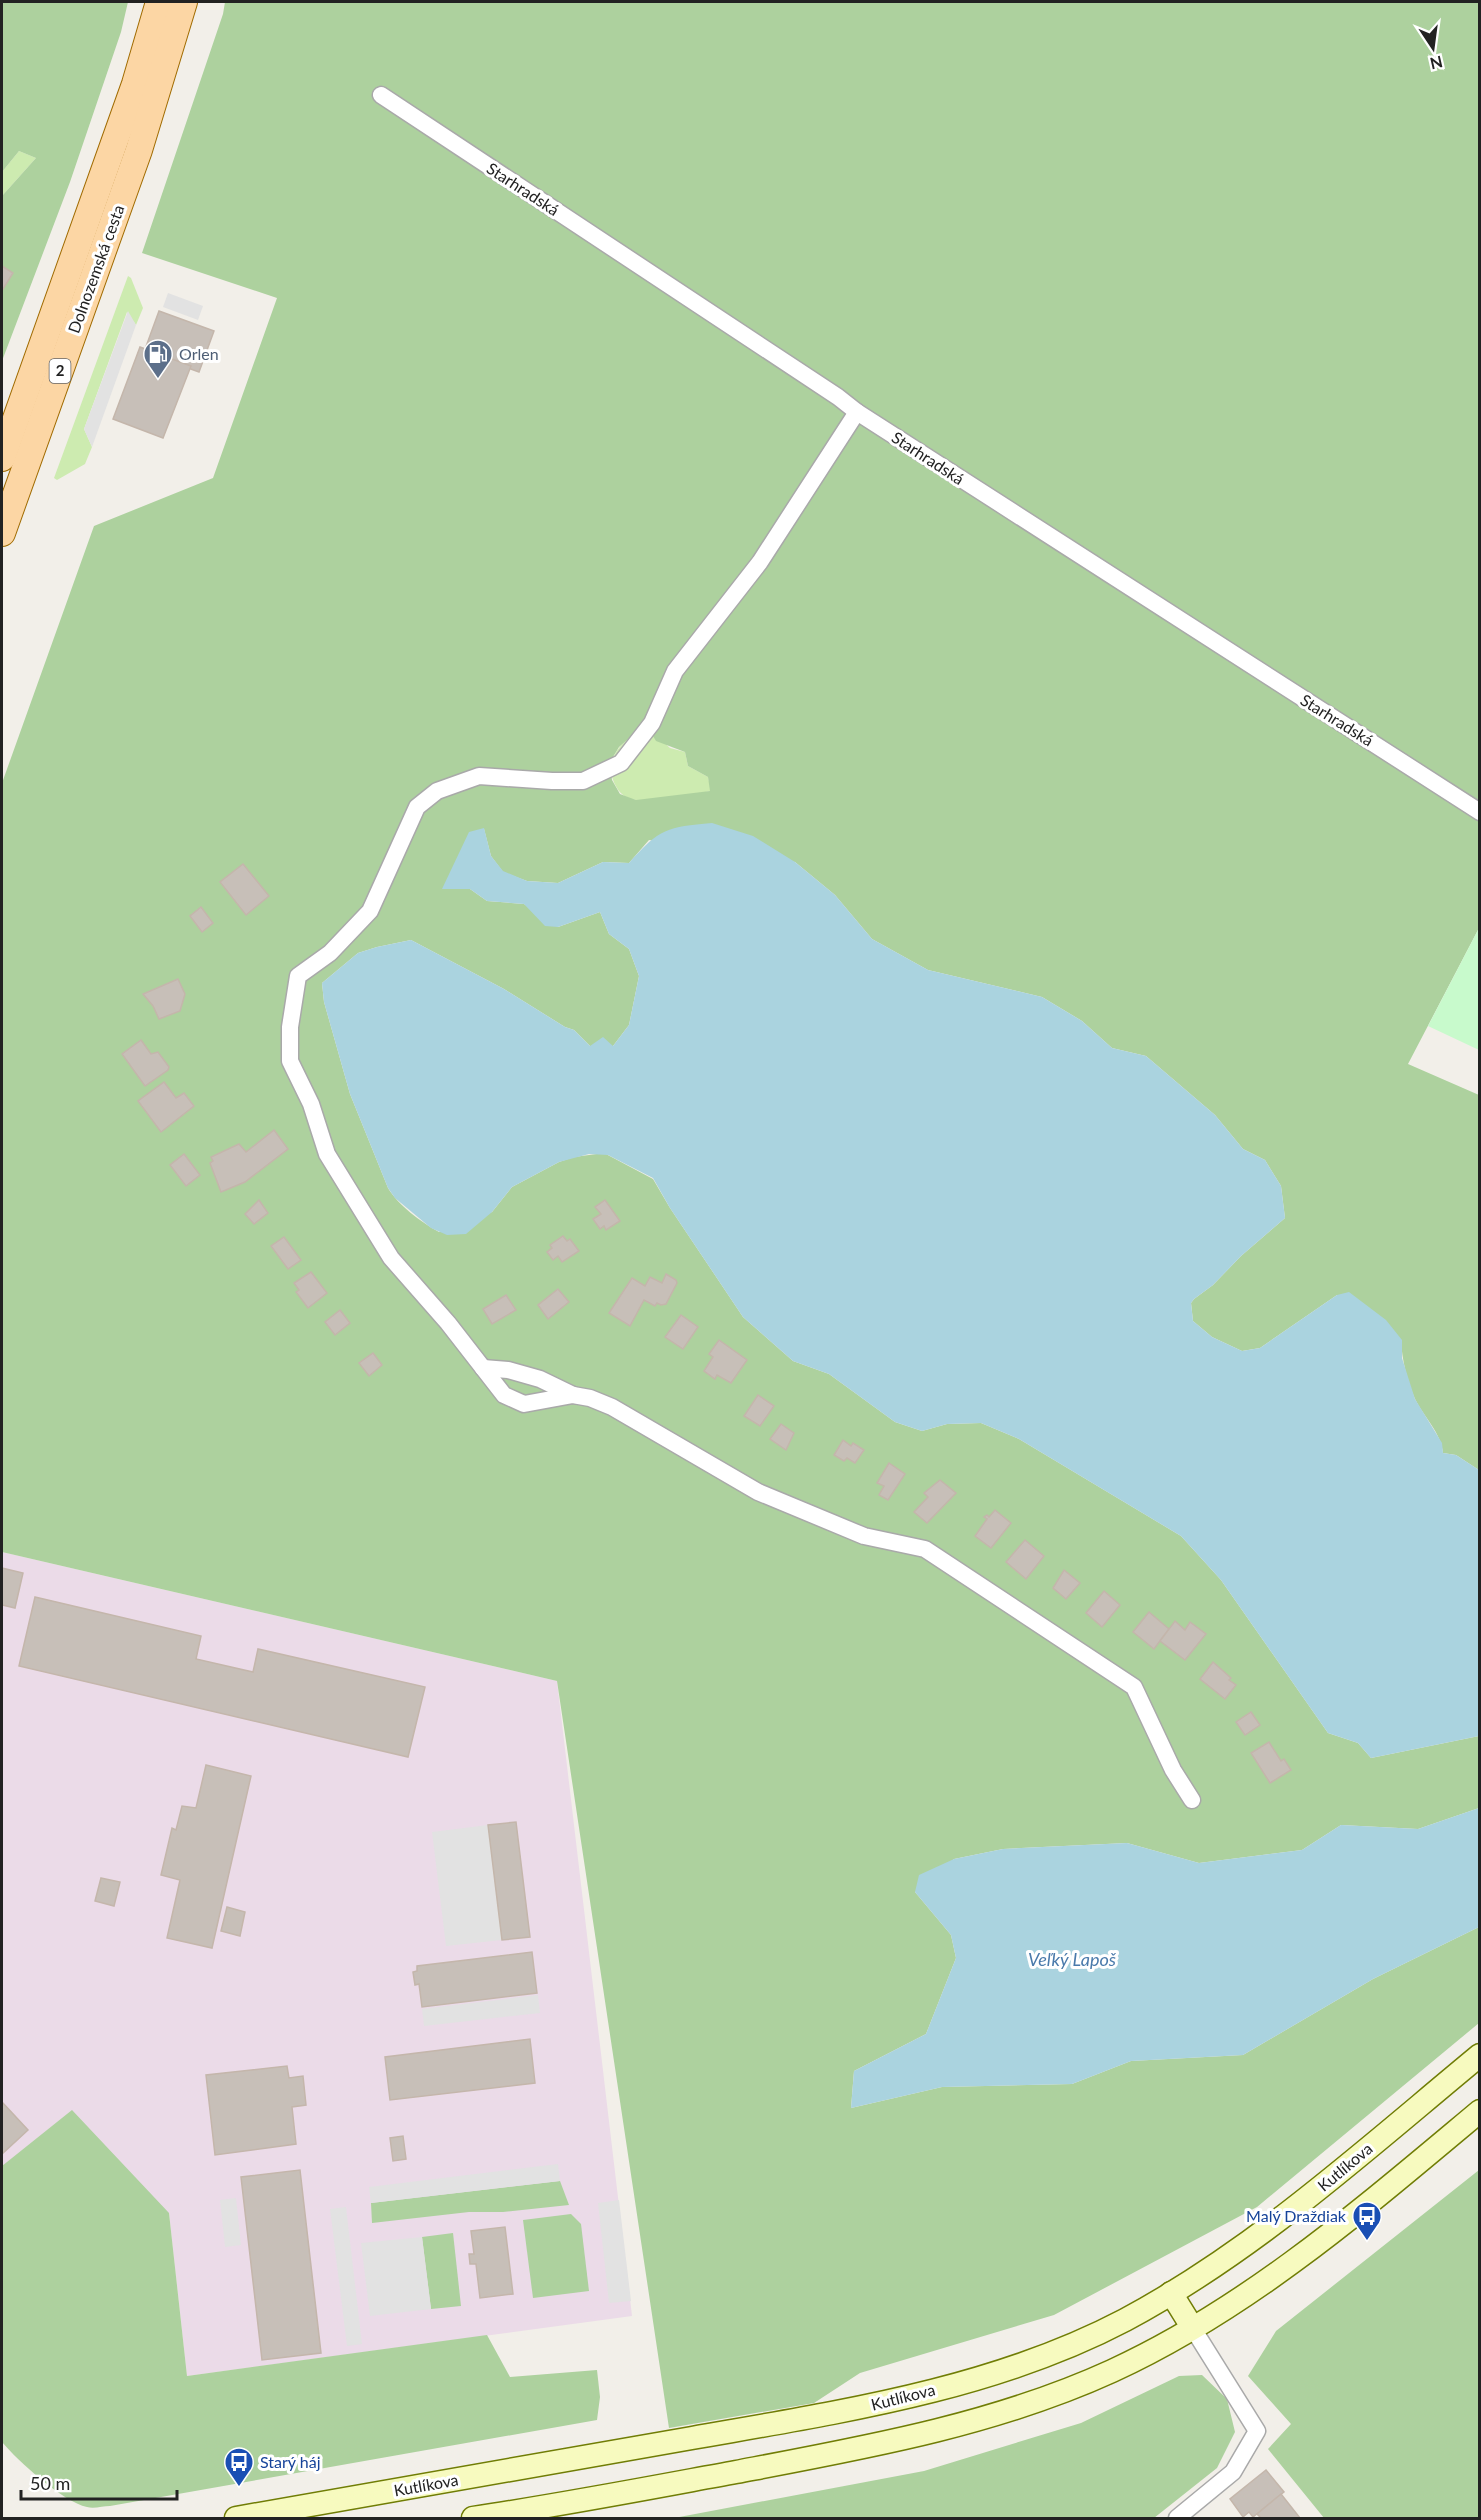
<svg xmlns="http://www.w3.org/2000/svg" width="1481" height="2520" font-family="Lato,sans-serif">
<rect width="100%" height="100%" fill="#f2efe9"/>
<polygon fill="#ebdbe8" points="2,1552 557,1681 632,2316 187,2376 169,2213 2,2177"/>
<g fill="#cdebb0">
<polygon points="19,151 36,158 2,196 2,172"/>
<polygon points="128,276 131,278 143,308 136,325 127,312 84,429 92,447 85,464 57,480 54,478"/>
<path d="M649 729 670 748 685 752 688 766 708 777 711 791C695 794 649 802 636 800 628 799 620 794 617 788 600 761 623 736 649 729Z"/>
</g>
<g fill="#add19e" fill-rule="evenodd">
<polygon points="2,2 128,2 121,32 70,182 2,361 2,196 36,158 19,151 2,172"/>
<path d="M225 2H1479V928L1408 1064 1479 1095V1470L1456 1455 1443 1453C1441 1433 1424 1417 1415 1399 1407 1381 1402 1360 1401 1340L1337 1295 1260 1348 1242 1351 1212 1337 1193 1321 1191 1303 1194 1299 1213 1285 1241 1256 1285 1218 1281 1186 1265 1160 1243 1149 1215 1115 1146 1056 1112 1048 1082 1021 1042 997 928 970 872 939 835 895 795 862 649 840 629 863 603 862 558 883 527 881 503 872 491 856 484 829 443 889H470L487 901 524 904 558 927 600 912 609 934 629 949 639 976 629 1025 613 1046H590L574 1030 565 1027 504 989 411 940 377 947 358 953 322 983 324 1002 350 1094 388 1188C398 1205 421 1222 439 1232L492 1212 512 1187 559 1162 574 1157 604 1153 653 1179 670 1208 743 1317 793 1361 829 1374 895 1422 922 1431 947 1424 981 1423 1019 1439 1181 1536 1221 1580 1328 1733 1358 1743 1371 1758 1479 1736V1808L1418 1829 1341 1825 1302 1850 1199 1863 1127 1843 1003 1849 954 1859 915 1892 951 1935 956 1958 926 2034 854 2071 851 2108 942 2087 1072 2084 1131 2061 1243 2055 1373 1979 1479 1927V2023L1257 2207 1054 2315 860 2373 814 2403 669 2428 557 1681 2 1552V783L94 526 213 478 277 298 142 253 223 14ZM649 729 656 741 685 752 688 766 708 777 710 791 636 800 620 794 612 780 610 762 619 747 635 733Z"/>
<path d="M72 2110 169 2213 187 2376 487 2335 510 2377 597 2370 600 2397 597 2420 110 2506C103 2506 94 2509 87 2507 63 2502 18 2461 2 2442V2166Z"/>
<polygon points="1479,2170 1479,2518 1324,2518 1268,2449 1291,2424 1248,2376 1276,2331"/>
<polygon points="560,2181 569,2205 503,2212 469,2212 372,2223 371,2203"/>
<polygon points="571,2214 581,2224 589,2291 533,2298 523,2220"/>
<polygon points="453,2233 461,2306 431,2309 422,2237"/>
<polygon points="1202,2375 1227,2399 1235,2432 1217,2468 1154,2518 674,2518 924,2471 1081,2423 1179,2376"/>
</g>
<polygon fill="#c8facc" points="1479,928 1479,1050 1428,1026"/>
<g fill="#e2e2e2">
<polygon points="168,293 203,306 198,320 163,307"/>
<polygon points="128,311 136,325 92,447 84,429"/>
<polygon points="488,1825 502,1940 446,1946 432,1832"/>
<polygon points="538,1995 540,2013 424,2026 422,2009"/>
<polygon points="558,2164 560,2181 371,2203 369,2187"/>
<polygon points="236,2198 241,2245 225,2247 220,2200"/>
<polygon points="619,2200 631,2301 609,2303 598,2203"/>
<polygon points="346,2207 362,2344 347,2346 330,2209"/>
<polygon points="422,2237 431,2309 370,2316 361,2243"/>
</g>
<g fill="#aad3df">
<path d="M712 823 753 836 795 862 835 895 872 939 928 970 1042 997 1082 1021 1112 1048 1146 1056 1215 1115 1243 1149 1265 1160 1281 1186 1285 1218 1241 1256 1213 1285 1194 1299 1191 1303 1193 1321 1212 1337 1242 1351 1260 1348 1337 1295 1349 1292 1386 1320 1402 1340V1358L1415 1399 1442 1443 1443 1453 1456 1455 1479 1470V1736L1371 1758 1358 1743 1328 1733 1221 1580 1181 1536 1019 1439 981 1423 947 1424 922 1431 895 1422 829 1374 793 1361 743 1317 670 1208 653 1178 608 1155 589 1154 559 1162 512 1187 492 1212 466 1234 447 1235 431 1228 395 1198 388 1188 350 1094 324 1002 322 983 358 953 377 947 411 940 504 989 565 1027 574 1030 590 1046 603 1037 613 1046 629 1025 639 976 629 949 609 934 600 912 558 927 545 926 524 904 487 901 470 889H442L469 832 484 828 491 856 503 871 527 881 558 883 603 862 629 863C660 828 667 827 712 823Z"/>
<polygon points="1479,1808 1479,1927 1373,1979 1243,2055 1131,2061 1072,2084 942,2087 851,2108 854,2071 926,2034 956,1958 951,1935 915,1892 919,1875 954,1859 1003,1849 1127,1843 1199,1863 1302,1850 1341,1825 1418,1829"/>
</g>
<g fill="#c7bfb8" stroke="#c4b6ab" stroke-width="1.5">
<polygon points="2,266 13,273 3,289 2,288"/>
<polygon points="159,311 214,331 199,372 144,352"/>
<polygon points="140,347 191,366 163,438 113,419"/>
<polygon points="243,864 269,896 246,915 220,882"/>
<polygon points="201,907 213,923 202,932 190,916"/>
<polygon points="178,979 185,994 180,1011 159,1019 153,1006 143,994"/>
<polygon points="141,1040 151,1054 158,1052 169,1067 168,1070 145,1086 122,1054"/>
<polygon points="164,1082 176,1098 184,1093 194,1106 161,1132 138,1101"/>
<polygon points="274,1130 288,1149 245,1182 221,1192 210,1163 213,1161 211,1157 239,1144 246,1152"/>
<polygon points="184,1154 200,1175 186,1186 170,1165"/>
<polygon points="259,1200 268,1213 254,1224 245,1214"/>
<polygon points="605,1200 620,1221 606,1230 604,1226 600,1229 593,1219 601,1214 595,1207"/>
<polygon points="563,1236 567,1241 570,1239 579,1251 562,1262 558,1256 553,1260 547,1252 552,1248 550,1245"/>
<polygon points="284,1237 301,1260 288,1269 271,1246"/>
<polygon points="311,1272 327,1293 308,1308 296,1292 299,1290 294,1283"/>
<polygon points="666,1274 676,1280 677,1283 666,1304 661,1305 657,1303 655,1306 644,1300 630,1326 609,1313 632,1278 645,1286 650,1277 662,1283"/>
<polygon points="558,1289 569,1302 548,1319 538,1305"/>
<polygon points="506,1295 516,1310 492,1324 483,1309"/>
<polygon points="340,1310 350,1323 335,1335 325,1322"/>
<polygon points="681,1315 698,1327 683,1349 665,1337"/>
<polygon points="719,1340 747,1360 731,1383 717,1375 715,1379 704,1371 713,1357 709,1354"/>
<polygon points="373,1353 382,1365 369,1376 359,1363"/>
<polygon points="758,1395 774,1406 760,1426 744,1416"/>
<polygon points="781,1424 794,1433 786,1450 770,1439"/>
<polygon points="843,1440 851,1446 853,1443 864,1450 855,1463 847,1458 844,1461 834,1455"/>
<polygon points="889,1463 905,1474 888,1500 879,1495 884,1486 877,1483"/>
<polygon points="940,1480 956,1493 927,1523 914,1512 928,1497 924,1493"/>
<polygon points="995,1510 1011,1523 991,1548 975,1536 987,1519 984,1517 987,1515 989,1517"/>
<polygon points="1025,1540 1044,1556 1026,1579 1006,1562"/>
<polygon points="2,1568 23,1573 15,1608 2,1605"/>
<polygon points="1064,1570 1080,1583 1066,1599 1053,1588"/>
<polygon points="1104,1591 1120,1605 1102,1627 1086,1613"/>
<polygon points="35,1597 201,1636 196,1659 253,1672 258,1649 425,1687 408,1757 19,1666"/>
<polygon points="1149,1612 1169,1629 1154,1649 1133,1632"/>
<polygon points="1175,1621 1185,1630 1190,1622 1206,1634 1185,1660 1160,1641"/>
<polygon points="1213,1662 1231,1678 1229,1680 1236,1685 1225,1699 1200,1679"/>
<polygon points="1251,1712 1260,1725 1245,1735 1236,1722"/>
<polygon points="1269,1742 1281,1761 1284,1759 1291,1770 1270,1783 1251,1753"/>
<polygon points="206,1765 251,1776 212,1948 167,1938 180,1880 161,1875 172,1828 176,1830 182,1806 196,1808"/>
<polygon points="516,1822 530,1937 502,1940 488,1825"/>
<polygon points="101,1878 120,1882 114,1906 95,1901"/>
<polygon points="227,1907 245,1912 240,1936 221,1931"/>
<polygon points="532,1952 537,1993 422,2007 419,1984 415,1985 413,1972 417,1971 417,1966"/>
<polygon points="530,2039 535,2083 390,2100 385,2057"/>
<polygon points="287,2066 289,2078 303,2076 306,2105 292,2107 296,2144 215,2155 206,2075"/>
<polygon points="2,2102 28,2130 2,2154"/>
<polygon points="403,2136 406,2159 393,2161 390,2138"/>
<polygon points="300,2170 321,2353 262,2360 241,2177"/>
<polygon points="505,2227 513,2294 480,2298 476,2264 470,2264 469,2254 474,2254 471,2231"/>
<polygon points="1266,2470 1284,2492 1253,2517 1249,2512 1243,2517 1230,2499"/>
<polygon points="1281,2494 1300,2518 1261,2518 1257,2514"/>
</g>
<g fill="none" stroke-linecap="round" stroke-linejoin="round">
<g stroke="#a9a9a9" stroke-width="19">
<g id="minor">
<polyline points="381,95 838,397 857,412 1480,812"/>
<polyline points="857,412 760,562 675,671 652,723 621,763 583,781 552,781 479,776 437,791 417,807 370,911 330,953 298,976 290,1027 290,1061 311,1104 327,1154 391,1258 448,1323 504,1395 524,1404 573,1395 590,1398 612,1407 758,1492 864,1536 925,1549 1134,1687 1173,1770 1192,1800"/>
<polyline points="483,1368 508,1370 540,1379 573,1395"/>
<polyline points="1177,2518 1233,2472 1257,2431 1192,2327"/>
</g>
</g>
<g stroke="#707d05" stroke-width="25">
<g id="secondary">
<polyline points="1171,2293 1192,2327"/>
<path d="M236 2518C388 2492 540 2465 692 2438 839 2412 992 2390 1125 2320 1256 2250 1366 2149 1480 2055"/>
<path d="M473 2518C561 2505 649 2488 736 2472 863 2448 994 2425 1112 2371 1249 2308 1365 2207 1480 2111"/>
</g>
</g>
<g stroke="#a06b00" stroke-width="28">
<g id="primary">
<polyline points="2,458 135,84 159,2"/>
<polyline points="2,533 139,150 184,2"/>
</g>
</g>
<use href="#minor" stroke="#fff" stroke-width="16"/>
<use href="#secondary" stroke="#f7fabf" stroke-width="22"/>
<use href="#primary" stroke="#fcd6a4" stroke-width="26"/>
</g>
<defs>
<g id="fuel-pin" transform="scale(1.5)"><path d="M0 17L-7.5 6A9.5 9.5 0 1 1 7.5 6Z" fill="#5c6f8a" stroke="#fff"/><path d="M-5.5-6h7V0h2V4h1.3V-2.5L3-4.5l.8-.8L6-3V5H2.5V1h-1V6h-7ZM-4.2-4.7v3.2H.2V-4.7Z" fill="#fff"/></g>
<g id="bus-pin" transform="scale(1.5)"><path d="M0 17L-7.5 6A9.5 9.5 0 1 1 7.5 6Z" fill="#1a4fb4" stroke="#fff"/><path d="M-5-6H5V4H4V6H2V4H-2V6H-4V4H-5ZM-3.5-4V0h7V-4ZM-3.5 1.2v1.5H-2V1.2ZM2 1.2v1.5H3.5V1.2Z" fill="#fff"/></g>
</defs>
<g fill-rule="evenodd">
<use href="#fuel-pin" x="158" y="354"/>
<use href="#bus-pin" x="1367" y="2216"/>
<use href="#bus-pin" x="239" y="2462"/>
</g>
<g text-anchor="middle" stroke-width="6" stroke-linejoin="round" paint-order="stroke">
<rect fill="#fff" stroke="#646464" stroke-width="1.5" x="49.5" y="359" width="21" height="24" rx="4.5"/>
<g font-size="15" font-weight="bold" fill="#222">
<text x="60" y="376">2</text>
</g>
<g font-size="16" fill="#222" stroke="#fff">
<text transform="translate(523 189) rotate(33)" y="6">Starhradská</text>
<text transform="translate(96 269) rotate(-70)" y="6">Dolnozemská cesta</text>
<text transform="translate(928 458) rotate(33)" y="6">Starhradská</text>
<text transform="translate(1337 720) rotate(32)" y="6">Starhradská</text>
<text transform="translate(1345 2167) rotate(-40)" y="6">Kutlíkova</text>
<text transform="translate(903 2397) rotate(-14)" y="6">Kutlíkova</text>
<text transform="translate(426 2485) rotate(-10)" y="6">Kutlíkova</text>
</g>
<g font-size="16" fill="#4e5e75" stroke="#fff" text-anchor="start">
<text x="179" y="360">Orlen</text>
</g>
<g font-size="16" fill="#164399" stroke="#fff" text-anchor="end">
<text x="1346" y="2222">Malý Draždiak</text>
<text x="260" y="2468" text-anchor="start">Starý háj</text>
</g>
<g font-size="18" font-style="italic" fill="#4a7aab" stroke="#fff">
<text x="1072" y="1966">Veľký Lapoš</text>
</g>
</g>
<rect width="1481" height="2520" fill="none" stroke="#222222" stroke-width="6"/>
<g transform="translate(1433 48) rotate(167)" stroke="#ffffff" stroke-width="4.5" paint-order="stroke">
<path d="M0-4.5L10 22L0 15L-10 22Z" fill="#222222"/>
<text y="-9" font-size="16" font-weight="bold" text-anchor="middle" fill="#222222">N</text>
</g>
<path d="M21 2490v9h156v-9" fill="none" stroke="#222222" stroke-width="3"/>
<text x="30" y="2490" font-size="18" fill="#222222" stroke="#ffffff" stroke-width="4.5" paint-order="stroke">50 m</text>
</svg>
